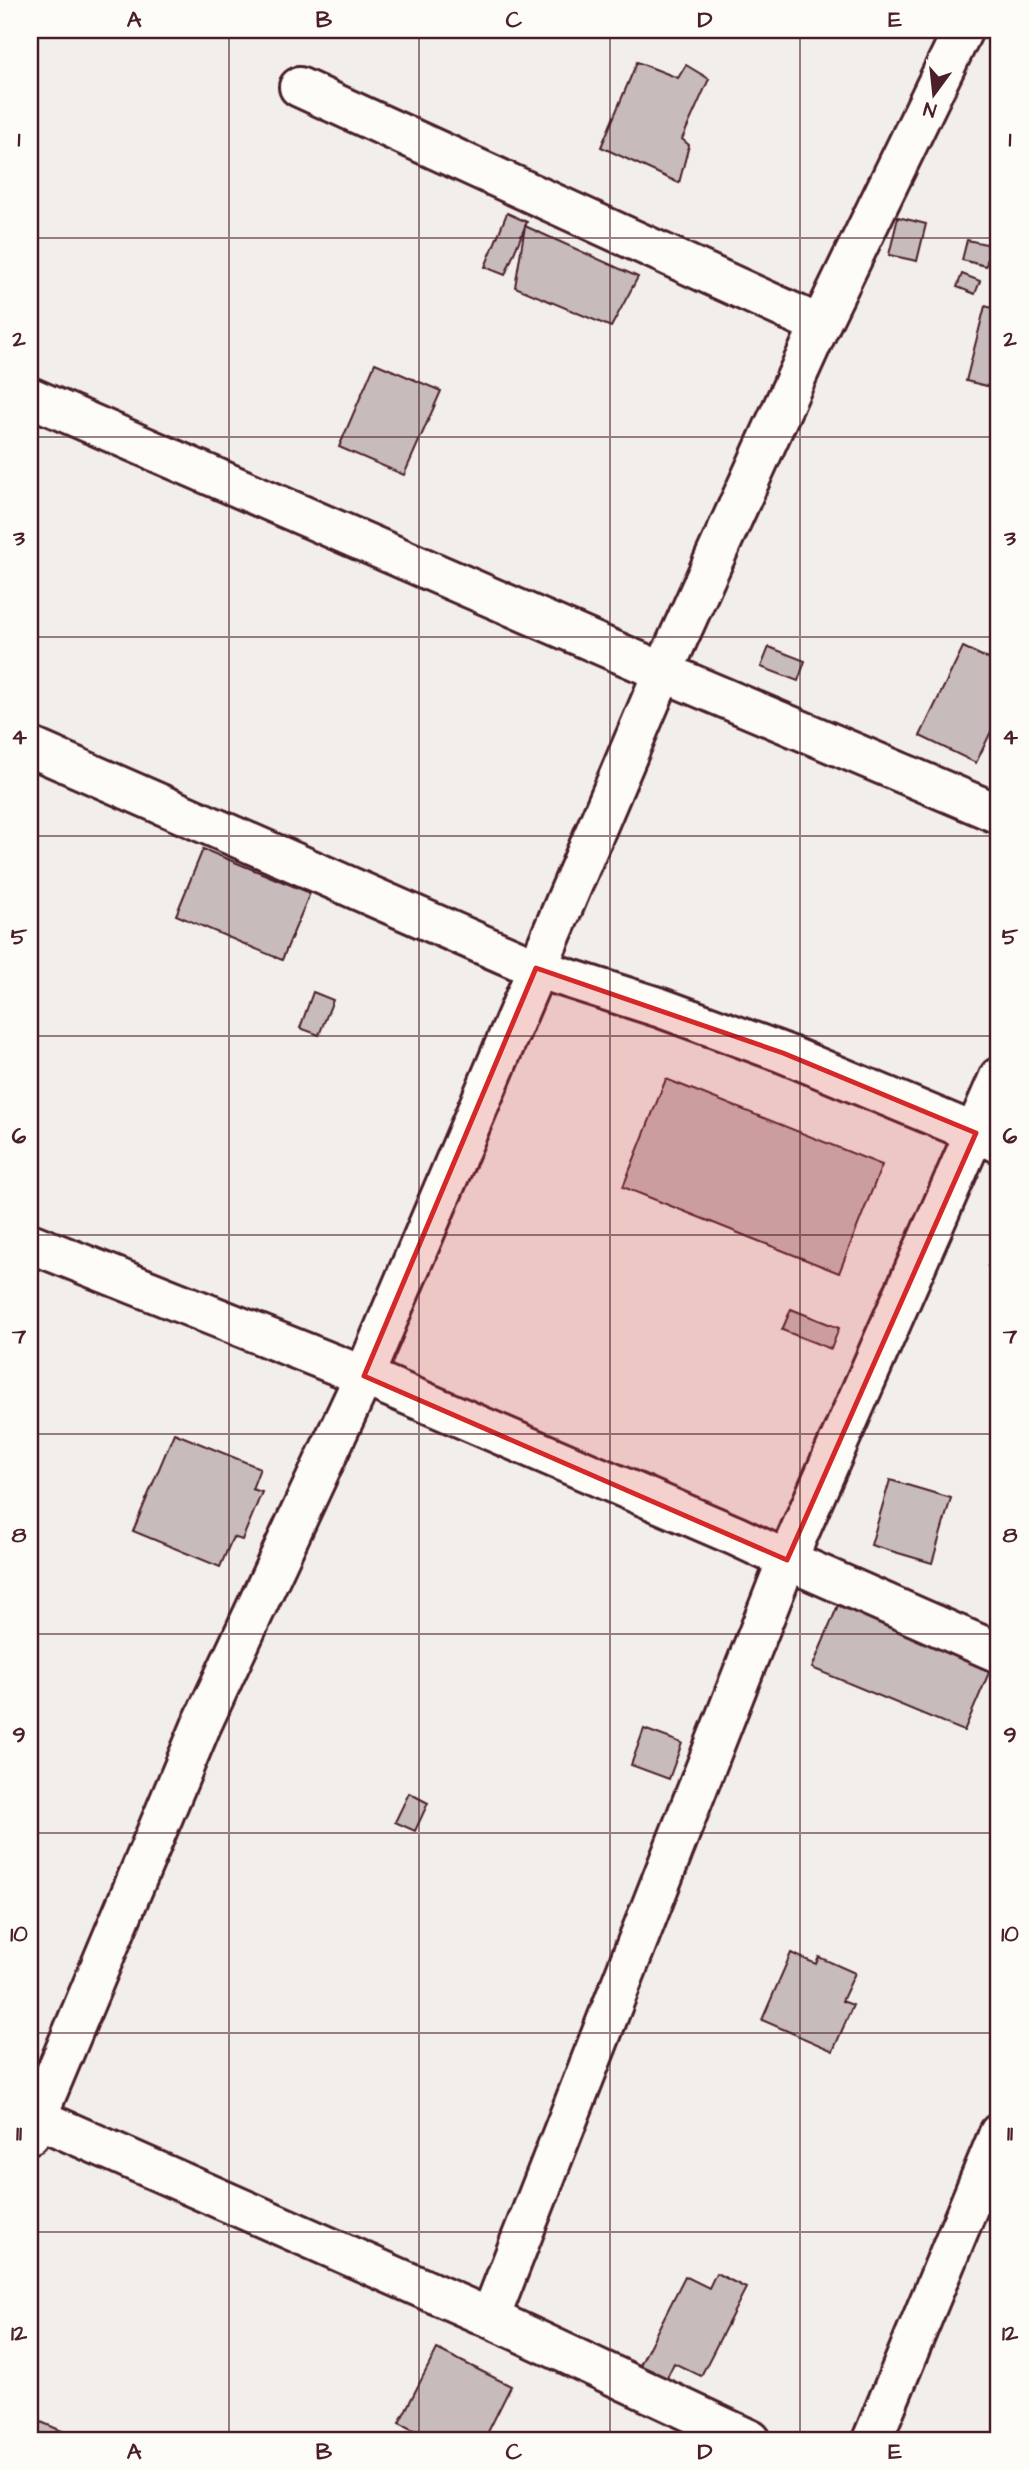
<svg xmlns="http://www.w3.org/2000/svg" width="1029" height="2470" font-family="'Architects Daughter',sans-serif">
<rect width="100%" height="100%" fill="#f2efeb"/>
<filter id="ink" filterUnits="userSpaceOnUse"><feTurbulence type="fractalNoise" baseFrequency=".0143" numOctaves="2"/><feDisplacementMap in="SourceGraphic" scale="14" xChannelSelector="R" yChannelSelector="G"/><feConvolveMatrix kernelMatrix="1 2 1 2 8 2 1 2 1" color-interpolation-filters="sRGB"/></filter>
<g filter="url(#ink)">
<g fill="#c8bbbb" stroke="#4a1f2b" stroke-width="2">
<polygon points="637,62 678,78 686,65 709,79 682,139 689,145 679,183 601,147"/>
<polygon points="507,213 527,222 505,275 485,267"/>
<polygon points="898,217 926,224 917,261 889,255"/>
<polygon points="525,226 638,277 611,327 515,287"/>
<polygon points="967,240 991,245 986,266 962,260"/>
<polygon points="962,274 980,281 975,294 957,287"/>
<polygon points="985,306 999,310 999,389 966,381"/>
<polygon points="375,363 441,391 404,475 339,447"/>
<polygon points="769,647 805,661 798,681 761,667"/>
<polygon points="963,647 999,664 999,715 976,763 920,736"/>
<polygon points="203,849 310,893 282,960 176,915"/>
<polygon points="313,992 333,1000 319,1035 300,1028"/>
<polygon points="666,1079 882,1165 839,1273 623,1187"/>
<polygon points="999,1246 999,1272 988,1266"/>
<polygon points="791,1309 839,1328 831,1349 782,1330"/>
<polygon points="174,1433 260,1468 252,1489 262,1492 242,1540 233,1537 220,1567 133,1531"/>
<polygon points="890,1480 951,1498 932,1563 871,1545"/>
<polygon points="838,1605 991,1668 964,1731 812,1668"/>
<polygon points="644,1729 682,1743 669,1779 631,1765"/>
<polygon points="409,1793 428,1803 415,1831 395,1822"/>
<polygon points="791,1953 816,1964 819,1957 855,1973 842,2001 853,2005 833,2051 762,2020"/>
<polygon points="716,2273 746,2288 701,2376 674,2363 662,2388 635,2375 685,2276 709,2288"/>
<polygon points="437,2349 511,2386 484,2440 434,2440 399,2423"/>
<polygon points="34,2419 83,2440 30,2440 30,2431"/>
</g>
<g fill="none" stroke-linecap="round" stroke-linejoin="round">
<g stroke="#4a1f2b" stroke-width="44">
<g id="minor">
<polyline points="299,87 820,325"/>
<polyline points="30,397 663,672 999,814"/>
<polyline points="30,747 536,968 661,1008 783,1053 999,1143"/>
<polyline points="999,1077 787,1560 999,1653"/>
<polyline points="30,1243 364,1376 736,1536 787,1560 490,2318"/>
<polyline points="30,2115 490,2318 751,2440"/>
<polyline points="30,2134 201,1726 364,1376 663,672 820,325 963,30"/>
<polyline points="872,2440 999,2133"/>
</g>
</g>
<use href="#minor" stroke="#fdfcf7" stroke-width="38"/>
</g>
</g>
<path fill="#d62828" fill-opacity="0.2" stroke="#d62828" stroke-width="5" stroke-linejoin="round" d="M536 968 783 1053 976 1133 787 1560 364 1376Z"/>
<path fill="none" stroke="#4a1f2b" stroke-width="2" stroke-opacity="0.55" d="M229 30V2440M419 30V2440M610 30V2440M800 30V2440M30 238H999M30 437H999M30 637H999M30 836H999M30 1036H999M30 1235H999M30 1434H999M30 1634H999M30 1833H999M30 2033H999M30 2232H999"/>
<rect width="1029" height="2470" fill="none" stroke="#fdfcf7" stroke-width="77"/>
<g transform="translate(934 94) rotate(195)" stroke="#fdfcf7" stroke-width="5" paint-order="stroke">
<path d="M0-5L12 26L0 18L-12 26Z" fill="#4a1f2b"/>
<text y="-10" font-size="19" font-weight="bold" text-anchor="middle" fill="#4a1f2b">N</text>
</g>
<rect x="38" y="38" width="952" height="2394" fill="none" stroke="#4a1f2b" stroke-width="2.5"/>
<g font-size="23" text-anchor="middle" font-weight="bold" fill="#4a1f2b">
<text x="134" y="27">A</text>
<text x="324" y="27">B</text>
<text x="514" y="27">C</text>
<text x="705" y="27">D</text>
<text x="895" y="27">E</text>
<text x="19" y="146">1</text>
<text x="1010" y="146">1</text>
<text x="19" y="346">2</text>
<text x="1010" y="346">2</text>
<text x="19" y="545">3</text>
<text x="1010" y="545">3</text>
<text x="19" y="744">4</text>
<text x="1010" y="744">4</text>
<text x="19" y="944">5</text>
<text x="1010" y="944">5</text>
<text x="19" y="1143">6</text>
<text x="1010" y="1143">6</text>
<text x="19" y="1343">7</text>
<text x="1010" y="1343">7</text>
<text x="19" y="1542">8</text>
<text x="1010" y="1542">8</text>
<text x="19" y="1742">9</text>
<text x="1010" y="1742">9</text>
<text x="19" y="1941">10</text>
<text x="1010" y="1941">10</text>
<text x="19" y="2140">11</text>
<text x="1010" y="2140">11</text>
<text x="19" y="2340">12</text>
<text x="1010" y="2340">12</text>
<text x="134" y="2459">A</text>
<text x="324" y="2459">B</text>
<text x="514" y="2459">C</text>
<text x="705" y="2459">D</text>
<text x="895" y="2459">E</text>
</g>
</svg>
